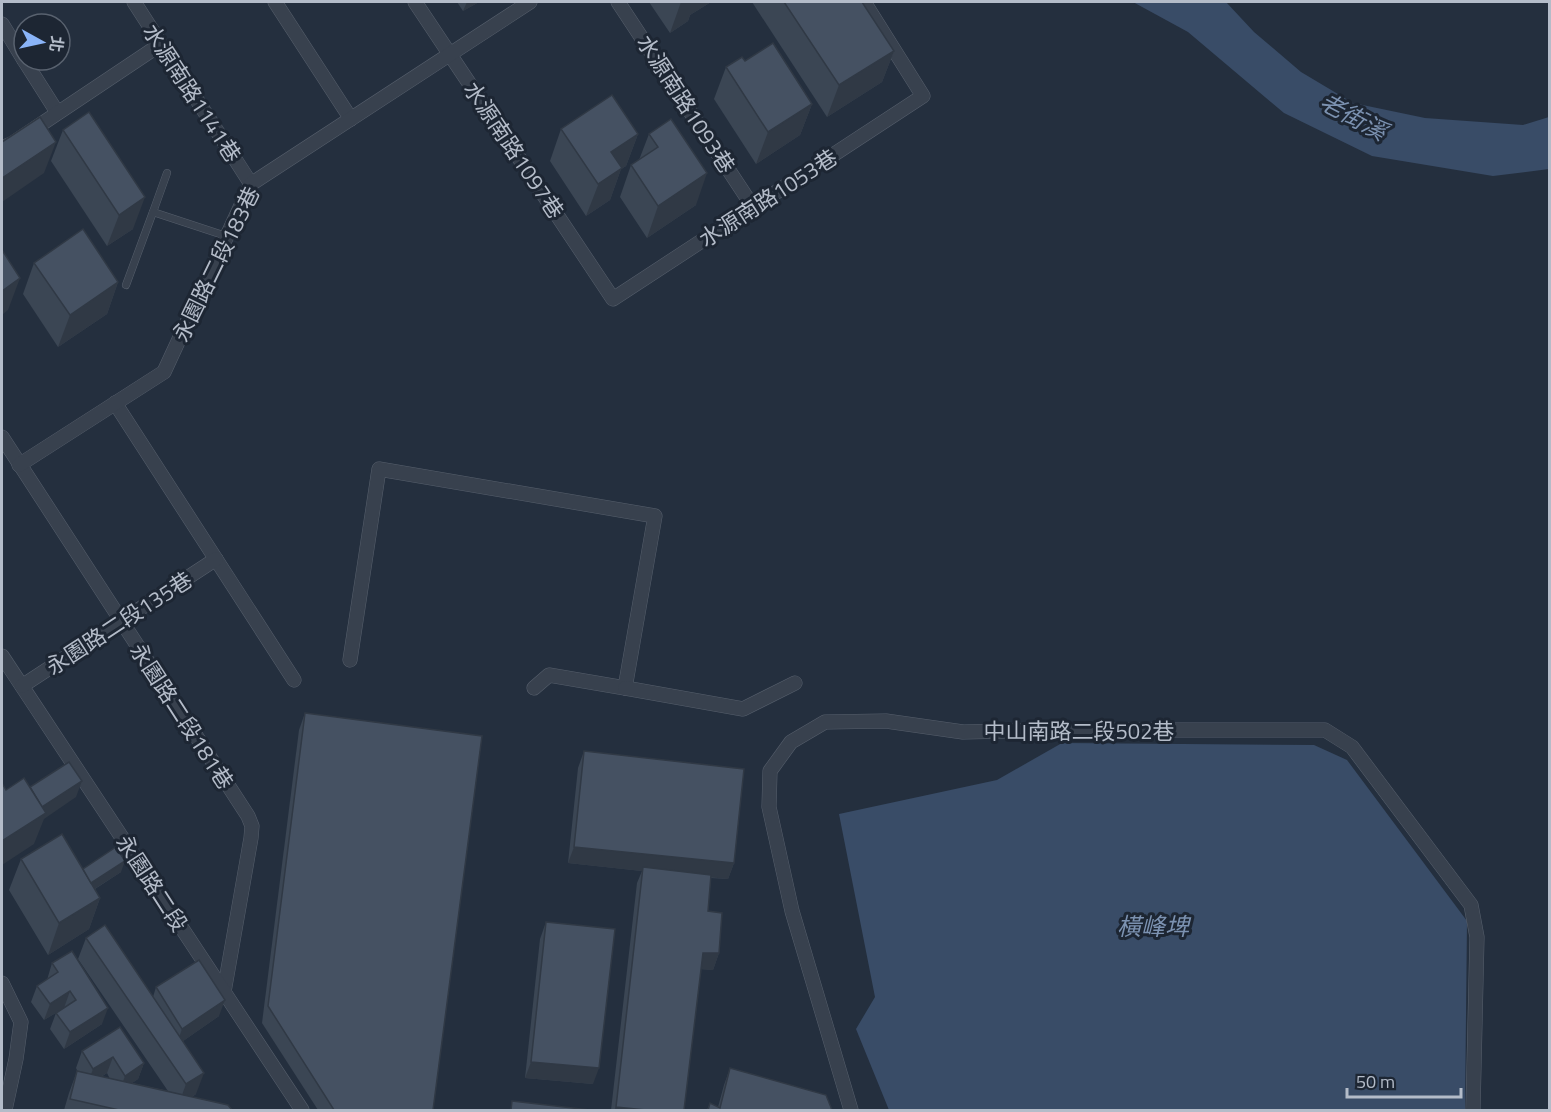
<svg xmlns="http://www.w3.org/2000/svg" width="1551" height="1112" font-family="'Titillium Web','Noto Sans TC',sans-serif">
<rect width="100%" height="100%" fill="#242f3e"/>
<g fill="#394c67">
<polygon points="1133,2 1226,2 1254,32 1301,72 1353,103 1425,118 1523,125 1549,117 1549,169 1493,176 1372,156 1284,113 1188,32"/>
<polygon points="1062,743 1314,745 1347,760 1467,921 1465,1110 889,1110 856,1029 875,997 839,814 997,780"/>
</g>
<g fill="none" stroke-linecap="round" stroke-linejoin="round">
<g stroke="#565f6c" stroke-width="8">
<g id="lane">
<polyline points="153,212 167,173"/>
<polyline points="126,285 153,212 226,236"/>
</g>
</g>
<g stroke="#565f6c" stroke-width="15">
<g id="street">
<polyline points="134,2 251,184"/>
<polyline points="275,2 351,119"/>
<polyline points="415,2 613,299 923,96 864,2"/>
<polyline points="618,2 753,207"/>
<polyline points="2,24 24,60"/>
<polyline points="24,60 57,112"/>
<polyline points="2,148 13,143 161,44"/>
<polyline points="115,403 294,680"/>
<polyline points="2,437 248,816 252,826 251,838 224,992"/>
<polyline points="19,465 164,372 251,184 530,2"/>
<polyline points="2,656 302,1110"/>
<polyline points="350,660 379,469 655,516 625,688 549,675 534,688"/>
<polyline points="22,686 216,559"/>
<polyline points="625,688 743,709 795,683"/>
<polyline points="2,983 21,1022 16,1059 5,1110"/>
<polyline points="851,1110 792,911 769,807 770,771 791,742 825,722 886,721 963,732 1056,730 1325,730 1352,747 1471,905 1477,937 1473,1110"/>
</g>
</g>
<use href="#lane" stroke="#38414e" stroke-width="7"/>
<use href="#street" stroke="#38414e" stroke-width="14"/>
</g>
<g fill="#3b4654" fill-rule="evenodd">
<polygon points="457,2 479,2 463,11"/>
<polygon points="649,2 711,2 690,15 688,21 670,33"/>
<polygon points="752,2 862,2 894,51 882,82 827,117"/>
<polygon points="745,61 812,104 800,135 756,164 714,99 726,67"/>
<polygon points="561,129 638,134 626,166 621,169 610,200 586,216 550,161"/>
<polygon points="63,130 133,229 107,246 51,161"/>
<polygon points="649,134 696,205 647,238 620,197 631,165 639,160"/>
<polygon points="34,263 118,282 107,314 58,347 23,294"/>
<polygon points="305,713 433,1110 318,1110 262,1023 299,730"/>
<polygon points="584,751 734,863 728,879 711,878 708,911 719,953 713,970 701,969 684,1110 611,1110 637,883 642,871 568,863 578,768"/>
<polygon points="21,859 83,869 121,872 95,889 100,898 89,929 48,955 9,890"/>
<polygon points="546,922 593,1084 525,1078 540,939"/>
<path d="M86 938 153 997 156 987 219 1016 183 1041 196 1094 192 1097 232 1110H64L69 1093 77 1071 78 1072 76 1068 82 1051 144 1063 138 1079 132 1083 168 1091 78 959ZM107 1073 110 1079 101 1077Z"/>
<polygon points="52,963 102,1024 64,1049 50,1029 56,1013 64,1008 44,1020 31,1002 37,986 47,980"/>
<polygon points="730,1068 832,1110 707,1110 710,1103 718,1107 724,1085"/>
</g>
<g fill="#303945">
<polygon points="467,2 479,2 463,11"/>
<polygon points="681,2 711,2 690,15 688,21 670,33"/>
<polygon points="894,51 882,82 827,117 839,85"/>
<polygon points="812,104 800,135 756,164 768,132"/>
<polygon points="638,134 626,166 621,169 610,200 586,216 611,152"/>
<polygon points="56,142 44,173 2,202 2,178"/>
<polygon points="707,173 696,205 647,238 658,206"/>
<polygon points="145,197 133,229 107,246 119,215"/>
<polygon points="20,278 8,310 2,315 2,291"/>
<polygon points="118,282 107,314 58,347 70,315"/>
<polygon points="82,781 76,797 44,819 34,844 2,865 2,841 33,813"/>
<polygon points="574,847 734,863 728,879 643,871 643,867 642,871 568,863"/>
<polygon points="125,861 121,872 74,902 78,891"/>
<polygon points="100,898 89,929 48,955 59,923"/>
<polygon points="703,953 719,953 713,970 697,969"/>
<polygon points="70,991 64,1008 44,1020 50,1004"/>
<polygon points="225,1000 219,1016 176,1046 182,1029"/>
<polygon points="108,1008 102,1024 64,1049 70,1032"/>
<polygon points="113,1057 107,1073 87,1085 93,1069"/>
<polygon points="531,1062 599,1068 593,1084 525,1078"/>
<polygon points="144,1063 138,1079 119,1092 125,1076"/>
<polygon points="204,1073 196,1094 178,1106 186,1084"/>
<polygon points="616,1107 646,1110 614,1110"/>
</g>
<g fill="#455162" stroke="#303945" stroke-width="1.5">
<polygon points="784,2 862,2 894,51 839,85"/>
<polygon points="773,43 812,104 768,132 726,67 742,57 745,61"/>
<polygon points="612,95 638,134 611,152 622,168 598,184 561,129"/>
<polygon points="89,112 145,197 119,215 63,130"/>
<polygon points="40,117 56,142 2,178 2,142"/>
<polygon points="671,119 707,173 658,206 631,165 658,147 649,134"/>
<polygon points="83,229 118,282 70,315 34,263"/>
<polygon points="2,250 20,278 2,291"/>
<polygon points="305,713 482,736 433,1110 334,1110 268,1006"/>
<polygon points="584,751 744,769 734,863 574,847"/>
<polygon points="69,762 82,781 42,807 30,787"/>
<polygon points="24,778 46,813 2,841 2,783 6,790"/>
<polygon points="62,834 100,898 59,923 21,859"/>
<polygon points="116,847 125,861 91,883 83,869"/>
<polygon points="643,867 711,875 708,911 722,913 719,953 703,953 684,1110 646,1110 616,1107"/>
<polygon points="546,922 615,929 599,1068 531,1062"/>
<polygon points="105,925 204,1073 186,1084 86,938"/>
<polygon points="72,951 108,1008 70,1032 56,1013 76,1000 70,991 50,1004 37,986 58,972 52,963"/>
<polygon points="199,960 225,1000 182,1029 156,987"/>
<polygon points="120,1027 144,1063 125,1076 113,1057 93,1069 82,1051"/>
<polygon points="730,1068 826,1095 832,1110 708,1110 710,1103 720,1108"/>
<polygon points="77,1071 228,1105 232,1110 119,1110 70,1099"/>
<polygon points="512,1101 590,1110 511,1110"/>
</g>
<g text-anchor="middle" stroke-width="6" stroke-linejoin="round" paint-order="stroke">
<g font-size="22" fill="#b4bcc9" stroke="#1d2633">
<text transform="translate(192 93) rotate(57)" y="8">水源南路1141巷</text>
<text transform="translate(686 104) rotate(57)" y="8">水源南路1093巷</text>
<text transform="translate(514 150) rotate(56)" y="8">水源南路1097巷</text>
<text transform="translate(768 198) rotate(-33)" y="8">水源南路1053巷</text>
<text transform="translate(216 264) rotate(-64)" y="8">永園路二段183巷</text>
<text transform="translate(119 623) rotate(-33)" y="8">永園路二段135巷</text>
<text transform="translate(182 716) rotate(57)" y="8">永園路二段181巷</text>
<text x="1079" y="739">中山南路二段502巷</text>
<text transform="translate(152 883) rotate(57)" y="8">永園路二段</text>
</g>
<g font-size="24" font-style="italic" fill="#7c92b1" stroke="#1d2633">
<text transform="translate(1353 117) rotate(28)" y="8">老街溪</text>
<text x="1153" y="935">橫峰埤</text>
</g>
</g>
<rect width="1551" height="1112" fill="none" stroke="#b4bcc9" stroke-width="6"/>
<g transform="translate(42 42) rotate(98)"><circle r="28" fill="#1d2633" stroke="#59626f" stroke-width="1.5"/>
<path d="M0-4.5L10 22L0 15L-10 22Z" fill="#8ab4f8"/>
<text y="-9" font-size="16" font-weight="bold" text-anchor="middle" fill="#b4bcc9">北</text>
</g>
<path d="M1347 1088v9h114v-9" fill="none" stroke="#b4bcc9" stroke-width="3"/>
<text x="1356" y="1088" font-size="18" fill="#b4bcc9" stroke="#1d2633" stroke-width="4.5" paint-order="stroke">50 m</text>
</svg>
